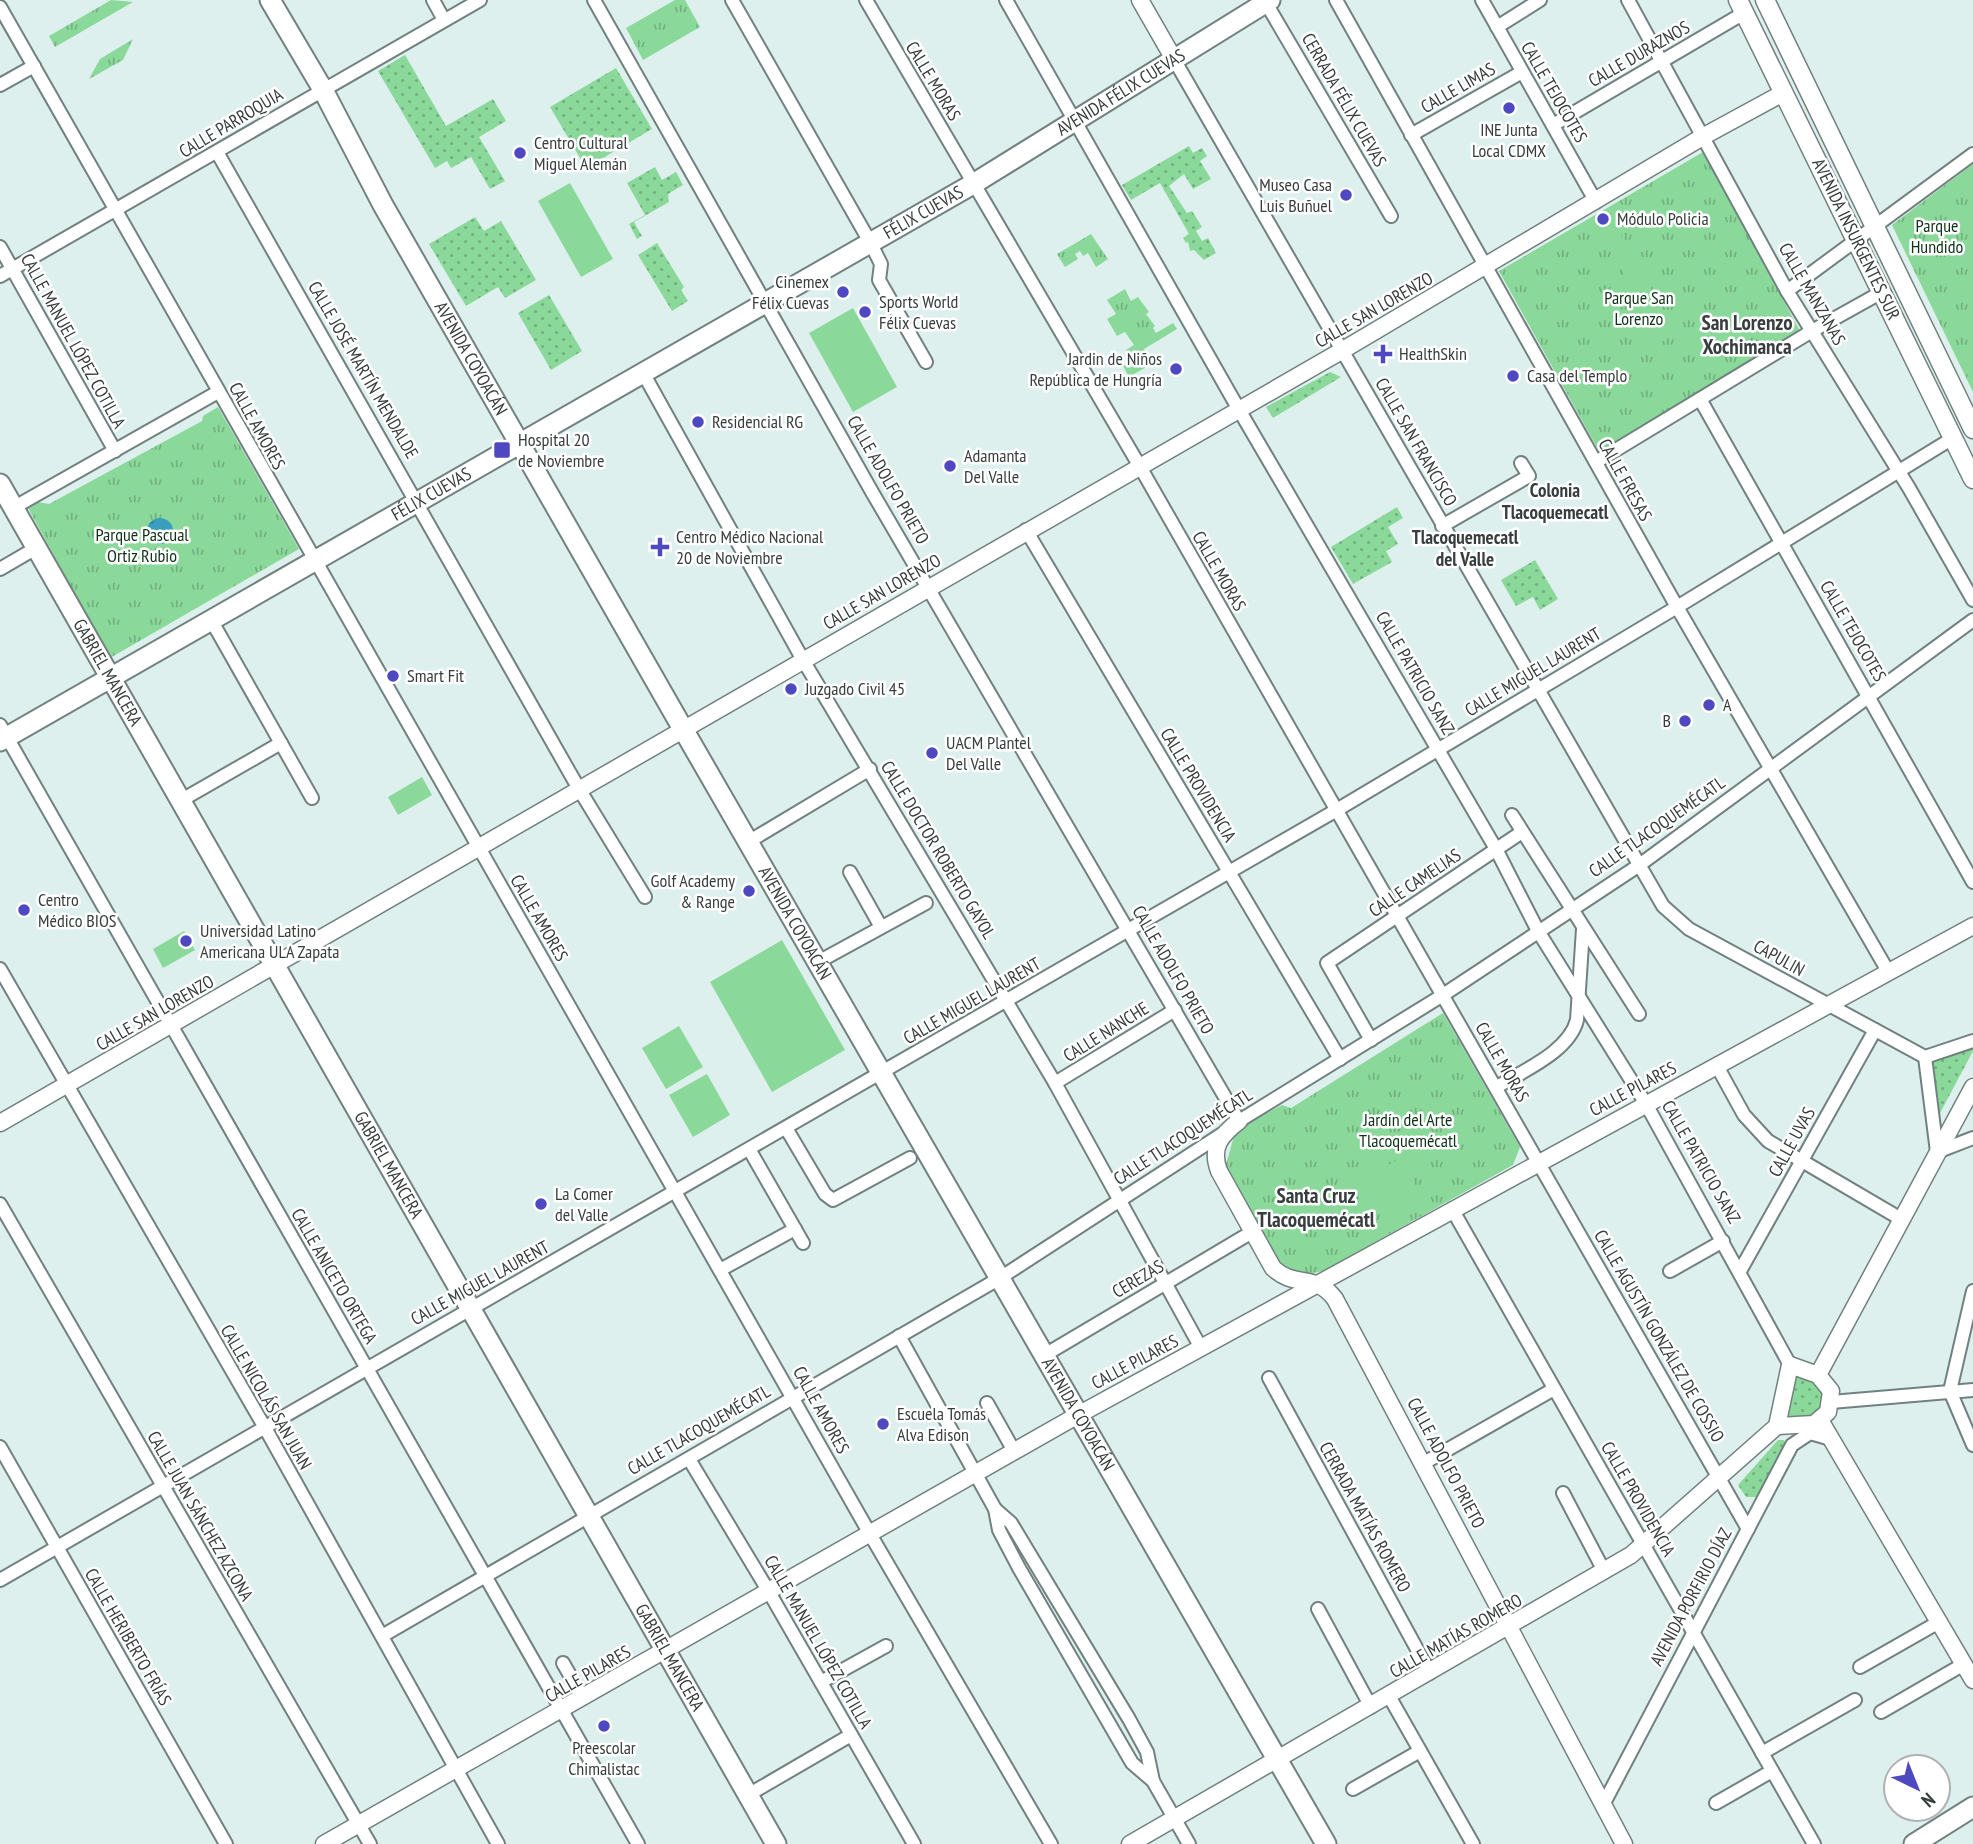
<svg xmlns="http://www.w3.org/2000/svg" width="1973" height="1844" font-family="'PT Sans Narrow',sans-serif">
<defs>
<pattern id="grass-tufts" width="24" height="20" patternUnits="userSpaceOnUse" patternTransform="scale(1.75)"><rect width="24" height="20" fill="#8bd99a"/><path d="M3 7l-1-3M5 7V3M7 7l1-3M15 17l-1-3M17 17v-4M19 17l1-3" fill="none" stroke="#72b17f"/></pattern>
<pattern id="garden-dots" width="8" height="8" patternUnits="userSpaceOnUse" patternTransform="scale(1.75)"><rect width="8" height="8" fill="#8bd99a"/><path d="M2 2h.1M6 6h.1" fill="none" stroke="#72b17f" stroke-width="1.8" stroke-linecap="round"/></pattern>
<pattern id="water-ripples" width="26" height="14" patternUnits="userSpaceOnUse" patternTransform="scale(1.75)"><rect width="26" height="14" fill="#3b9ebf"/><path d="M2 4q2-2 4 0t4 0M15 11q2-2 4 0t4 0" fill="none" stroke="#32829c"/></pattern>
</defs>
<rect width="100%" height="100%" fill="#ddf0ed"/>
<g fill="url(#grass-tufts)">
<polygon points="111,0 133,2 55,47 49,36"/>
<polygon points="675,0 685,0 700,27 643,60 626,28"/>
<polygon points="133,39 123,60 89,79 100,59"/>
<polygon points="1703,152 1800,331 1600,453 1499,271"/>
<polygon points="1973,164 1973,392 1892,225"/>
<polygon points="1091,234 1108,259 1096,267 1088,253 1083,256 1080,251 1075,254 1078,259 1065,267 1057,254"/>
<polygon points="1125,289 1131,301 1138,297 1149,312 1146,314 1155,326 1153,328 1156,333 1173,323 1177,329 1144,349 1146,352 1141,355 1148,366 1129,377 1123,366 1132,360 1126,350 1134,345 1125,332 1117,336 1107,319 1116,314 1107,300"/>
<polygon points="218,407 299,549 110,658 28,508 38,502 49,504 202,421 203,416"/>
<polygon points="1443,1013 1520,1147 1513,1165 1323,1271 1291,1278 1261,1235 1225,1168 1236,1129 1282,1105 1291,1108"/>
</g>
<g fill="url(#garden-dots)">
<polygon points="405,55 446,126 493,99 506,121 479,137 505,181 490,189 471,157 451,168 447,161 435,168 378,71"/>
<polygon points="616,68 652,129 586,168 550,107"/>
<polygon points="1189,146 1193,153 1202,148 1207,156 1200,161 1211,179 1193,189 1184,174 1169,186 1187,213 1192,211 1202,227 1196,231 1202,241 1208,238 1216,253 1204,260 1194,250 1190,251 1188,242 1186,243 1183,238 1189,234 1160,183 1131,200 1122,185"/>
<polygon points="655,167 662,180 676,172 683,185 668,194 669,202 634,222 642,236 637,239 629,224 645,215 627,183"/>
<polygon points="475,217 484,231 501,221 536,280 505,298 498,287 466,306 429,244"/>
<polygon points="657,243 684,287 681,290 688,301 672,311 638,255"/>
<polygon points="549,295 582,351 551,370 518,313"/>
<polygon points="1330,372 1341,377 1273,418 1266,407"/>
<polygon points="1397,507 1403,518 1388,527 1398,544 1386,551 1392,562 1353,584 1331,547"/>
<polygon points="1535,560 1558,599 1540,610 1533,597 1516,606 1501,580"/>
<polygon points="1973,1046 1973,1051 1939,1115 1932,1060"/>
<polygon points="1796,1375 1822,1385 1824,1407 1814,1418 1792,1418 1784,1411 1792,1377"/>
<polygon points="1778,1440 1784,1440 1786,1445 1757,1497 1746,1497 1738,1485"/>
</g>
<g fill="#8bd99a">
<polygon points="570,183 613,259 581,277 538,201"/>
<polygon points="1614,222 1630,252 1616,259 1600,230"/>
<polygon points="1635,260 1676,333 1662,342 1621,268"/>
<polygon points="853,308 897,387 853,412 809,333"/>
<polygon points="422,777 432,795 398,815 388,797"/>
<polygon points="184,931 195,950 163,968 153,949"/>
<polygon points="782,940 845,1050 772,1092 710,982"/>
<polygon points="679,1026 703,1067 666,1089 642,1048"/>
<polygon points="707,1074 730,1115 693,1137 669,1095"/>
<polygon points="1401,1158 1410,1175 1374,1194 1365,1177"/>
<polygon points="1411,1179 1420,1196 1386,1214 1377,1198"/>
</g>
<circle fill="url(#water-ripples)" cx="160" cy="531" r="13"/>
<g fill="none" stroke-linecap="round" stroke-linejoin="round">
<g stroke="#71817f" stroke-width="16">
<g id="minor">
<polyline points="433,0 444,20"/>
<polyline points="594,0 872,492 1239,1121 1443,995 1638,866 1973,620"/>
<polyline points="732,0 870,242 881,264 879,280 926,362"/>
<polyline points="866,0 1139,465 1748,1529"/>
<polyline points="1006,0 1238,408 1496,849 1538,931 1646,1104 1790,1365"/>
<polyline points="1336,0 1677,607 1889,973"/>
<polyline points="1482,0 1596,202"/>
<polyline points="1628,0 1787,291 1909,488 1973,600"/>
<polyline points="1266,3 1391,216"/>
<polyline points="0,7 870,1534 1051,1844"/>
<polyline points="1497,27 1540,0"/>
<polyline points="1175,61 1663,906 1689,929 1925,1057 1973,1041"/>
<polyline points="0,85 34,66"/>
<polyline points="1553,125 1744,13"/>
<polyline points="1411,135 1522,72"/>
<polyline points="217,152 579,789 645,897"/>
<polyline points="0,247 115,451"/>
<polyline points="0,276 480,0"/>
<polyline points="1787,291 1973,154"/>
<polyline points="642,371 803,660 1055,1083 1201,1348"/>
<polyline points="1700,399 1973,882"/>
<polyline points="1596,462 1812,331 1882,292"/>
<polyline points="13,508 218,392"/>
<polyline points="1442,526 1529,476 1521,463"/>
<polyline points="1026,530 1340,1059"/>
<polyline points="0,569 36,548"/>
<polyline points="210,618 312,798"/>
<polyline points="0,725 638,1844"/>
<polyline points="180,801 281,743"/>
<polyline points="1512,815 1639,1014"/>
<polyline points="748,842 870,769"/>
<polyline points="850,872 881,927"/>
<polyline points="818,962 926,903"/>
<polyline points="0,969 264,1426 498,1844"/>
<polyline points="1371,1040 1327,963 1522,832"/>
<polyline points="1925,1057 1937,1152 1973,1138"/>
<polyline points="1717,1066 1744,1115 1768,1141 1901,1219"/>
<polyline points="1055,1083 1175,1010"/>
<path d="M1497 1087C1522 1071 1569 1052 1577 1020L1583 929"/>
<polyline points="786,1128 825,1194 833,1200 910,1158"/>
<polyline points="749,1149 803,1243"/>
<polyline points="0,1204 370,1844"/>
<polyline points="1452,1209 1814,1844"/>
<polyline points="720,1270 795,1229"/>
<polyline points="1670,1271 1723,1241"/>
<polyline points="1740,1271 1875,1030"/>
<polyline points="1973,1291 1950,1391 1973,1445"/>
<polyline points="899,1336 995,1509 999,1530 1019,1568 1132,1763 1153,1781"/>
<polyline points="1043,1356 1252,1232"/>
<polyline points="1269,1378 1430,1673"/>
<polyline points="1831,1402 1973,1390"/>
<polyline points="987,1403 1014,1451"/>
<polyline points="0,1447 226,1844"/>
<polyline points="689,1459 769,1592 914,1844"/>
<polyline points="1424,1463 1554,1389"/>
<polyline points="1563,1493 1604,1571"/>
<polyline points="995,1509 1011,1523 1129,1719 1147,1752 1153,1781 1189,1844"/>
<polyline points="0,1580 1335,811 1677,607 1953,438"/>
<polyline points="1318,1609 1371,1707"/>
<polyline points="382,1636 1000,1278 1222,1134"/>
<polyline points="563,1663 583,1698"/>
<polyline points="1860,1667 1939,1622"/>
<polyline points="821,1682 886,1646"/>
<polyline points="1389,1696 1473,1844"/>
<polyline points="1881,1712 1964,1664"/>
<polyline points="1762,1753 1855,1700"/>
<polyline points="1353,1789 1420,1751"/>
<polyline points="748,1795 851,1735"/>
<polyline points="1716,1803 1772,1771"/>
<polyline points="1603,1805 1792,1445 1810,1433 1831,1439"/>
</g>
</g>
<g stroke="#71817f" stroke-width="19">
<g id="tertiary">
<polyline points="1140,0 1175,61"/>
<path d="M1239 1121C1221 1135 1210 1147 1219 1171L1273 1268C1295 1289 1315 1272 1335 1299L1624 1844"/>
<polyline points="0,1123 1343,350 1704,136 1783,93"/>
<polygon points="1790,1365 1818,1375 1831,1391 1828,1412 1814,1424 1777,1426"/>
<polyline points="1818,1375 1973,1087"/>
<polyline points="1820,1420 1973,1680"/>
<polyline points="324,1844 1078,1415 1973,926"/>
<polyline points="1130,1844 1631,1555 1777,1426"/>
</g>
</g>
<g stroke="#71817f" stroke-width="21">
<g id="secondary">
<polyline points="1738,0 1973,479"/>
<polyline points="1765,0 1973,429"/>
</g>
</g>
<g stroke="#71817f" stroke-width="23">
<g id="primary">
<path id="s1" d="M270 0 322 88 383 205 683 729 1326 1844"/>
<path id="s2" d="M0 484 776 1844"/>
<path id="s3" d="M0 741 973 184 1270 0"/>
<polyline points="1914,1844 1973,1807"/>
</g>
</g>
<use href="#minor" stroke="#fff" stroke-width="12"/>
<use href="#tertiary" stroke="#fff" stroke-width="16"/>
<use href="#secondary" stroke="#fff" stroke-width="18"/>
<use href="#primary" stroke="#fff" stroke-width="19"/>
</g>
<g fill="#4e49c0" stroke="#fff" stroke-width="2.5">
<circle cx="1509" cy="108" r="7"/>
<circle cx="520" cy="153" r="7"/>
<circle cx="1346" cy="195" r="7"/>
<circle cx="1603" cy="219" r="7"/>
<circle cx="843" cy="292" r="7"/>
<circle cx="865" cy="312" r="7"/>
<path d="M1379.5 343.5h7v7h7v7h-7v7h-7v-7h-7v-7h7z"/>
<circle cx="1176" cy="369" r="7"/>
<circle cx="1513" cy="376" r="7"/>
<circle cx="698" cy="422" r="7"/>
<rect x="493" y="441" width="18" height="18" rx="3.5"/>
<circle cx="950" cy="466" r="7"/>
<path d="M656.5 536.5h7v7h7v7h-7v7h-7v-7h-7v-7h7z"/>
<circle cx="393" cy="676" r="7"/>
<circle cx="791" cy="689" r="7"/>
<circle cx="1709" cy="705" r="7"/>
<circle cx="1685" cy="721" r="7"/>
<circle cx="932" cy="753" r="7"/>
<circle cx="749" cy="891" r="7"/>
<circle cx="24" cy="910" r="7"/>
<circle cx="186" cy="941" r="7"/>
<circle cx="541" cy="1204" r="7"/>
<circle cx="883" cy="1424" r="7"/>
<circle cx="604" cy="1726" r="7"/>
</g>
<g text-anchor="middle" stroke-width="5" stroke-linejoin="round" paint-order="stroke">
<g font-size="18" fill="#373e3d" stroke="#fff">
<text transform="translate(1639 54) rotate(-30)" y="6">CALLE DURAZNOS</text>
<text transform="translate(933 81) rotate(59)" y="6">CALLE MORAS</text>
<text transform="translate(1458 88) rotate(-30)" y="6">CALLE LIMAS</text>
<text transform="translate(1554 92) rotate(60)" y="6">CALLE TEJOCOTES</text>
<text dy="6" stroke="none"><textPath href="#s3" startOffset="1295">AVENIDA FÉLIX CUEVAS</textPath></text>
<text transform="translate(1344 100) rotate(60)" y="6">CERRADA FÉLIX CUEVAS</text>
<text transform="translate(231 123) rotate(-31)" y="6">CALLE PARROQUIA</text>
<text dy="6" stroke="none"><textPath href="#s3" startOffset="1064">FÉLIX CUEVAS</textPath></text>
<text transform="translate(1856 239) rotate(64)" y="6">AVENIDA INSURGENTES SUR</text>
<text transform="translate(1812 294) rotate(60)" y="6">CALLE MANZANAS</text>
<text transform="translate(1374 310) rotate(-30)" y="6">CALLE SAN LORENZO</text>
<text transform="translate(73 341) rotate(61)" y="6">CALLE MANUEL LÓPEZ COTILLA</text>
<text dy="6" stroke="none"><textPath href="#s1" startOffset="411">AVENIDA COYOACÁN</textPath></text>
<text transform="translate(363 370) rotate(60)" y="6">CALLE JOSÉ MARTÍN MENDALDE</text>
<text transform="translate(257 426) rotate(61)" y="6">CALLE AMORES</text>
<text transform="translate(1416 442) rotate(60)" y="6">CALLE SAN FRANCISCO</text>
<text transform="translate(888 480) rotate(60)" y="6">CALLE ADOLFO PRIETO</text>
<text transform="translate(1625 480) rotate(61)" y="6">CALLE FRESAS</text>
<text dy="6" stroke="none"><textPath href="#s3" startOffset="497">FÉLIX CUEVAS</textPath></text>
<text transform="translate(1219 571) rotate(60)" y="6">CALLE MORAS</text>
<text transform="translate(882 592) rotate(-30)" y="6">CALLE SAN LORENZO</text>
<text transform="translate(1853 631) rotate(60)" y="6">CALLE TEJOCOTES</text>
<text dy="6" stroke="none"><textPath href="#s2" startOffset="217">GABRIEL MANCERA</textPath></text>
<text transform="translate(1533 672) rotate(-31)" y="6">CALLE MIGUEL LAURENT</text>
<text transform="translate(1415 673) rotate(60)" y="6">CALLE PATRICIO SANZ</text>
<text transform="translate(1198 785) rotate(59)" y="6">CALLE PROVIDENCIA</text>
<text transform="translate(1657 827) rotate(-35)" y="6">CALLE TLACOQUEMÉCATL</text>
<text transform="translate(938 850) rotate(59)" y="6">CALLE DOCTOR ROBERTO GAYOL</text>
<text transform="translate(1415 883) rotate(-34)" y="6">CALLE CAMELIAS</text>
<text transform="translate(539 918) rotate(60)" y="6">CALLE AMORES</text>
<text dy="6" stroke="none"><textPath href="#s1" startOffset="1062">AVENIDA COYOACÁN</textPath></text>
<text transform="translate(1779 958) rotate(29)" y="6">CAPULIN</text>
<text transform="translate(1173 970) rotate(60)" y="6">CALLE ADOLFO PRIETO</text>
<text transform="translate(972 1001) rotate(-30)" y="6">CALLE MIGUEL LAURENT</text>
<text transform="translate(155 1013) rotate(-30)" y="6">CALLE SAN LORENZO</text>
<text transform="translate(1106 1032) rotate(-32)" y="6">CALLE NANCHE</text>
<text transform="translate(1502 1062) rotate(60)" y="6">CALLE MORAS</text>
<text transform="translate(1633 1089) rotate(-28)" y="6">CALLE PILARES</text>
<text transform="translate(1183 1137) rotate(-33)" y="6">CALLE TLACOQUEMÉCATL</text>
<text transform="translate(1792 1142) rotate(-61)" y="6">CALLE UVAS</text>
<text transform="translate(1701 1162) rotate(60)" y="6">CALLE PATRICIO SANZ</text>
<text dy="6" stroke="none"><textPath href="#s2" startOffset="784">GABRIEL MANCERA</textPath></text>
<text transform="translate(334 1276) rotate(60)" y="6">CALLE ANICETO ORTEGA</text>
<text transform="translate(1138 1279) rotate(-31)" y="6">CEREZAS</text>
<text transform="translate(480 1283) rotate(-29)" y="6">CALLE MIGUEL LAURENT</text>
<text transform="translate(1659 1336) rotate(60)" y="6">CALLE AGUSTÍN GONZÁLEZ DE COSSIO</text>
<text transform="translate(1135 1362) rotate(-28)" y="6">CALLE PILARES</text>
<text transform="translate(266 1397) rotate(60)" y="6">CALLE NICOLÁS SAN JUAN</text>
<text transform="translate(821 1410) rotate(61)" y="6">CALLE AMORES</text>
<text dy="6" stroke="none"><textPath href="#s1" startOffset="1629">AVENIDA COYOACÁN</textPath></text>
<text transform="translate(699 1430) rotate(-30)" y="6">CALLE TLACOQUEMÉCATL</text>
<text transform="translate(1446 1463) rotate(62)" y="6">CALLE ADOLFO PRIETO</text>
<text transform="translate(1638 1499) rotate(60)" y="6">CALLE PROVIDENCIA</text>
<text transform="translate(200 1516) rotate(60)" y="6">CALLE JUAN SÁNCHEZ AZCONA</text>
<text transform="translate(1365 1517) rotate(61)" y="6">CERRADA MATÍAS ROMERO</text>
<text transform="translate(1691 1597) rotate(-62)" y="6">AVENIDA PORFIRIO DÍAZ</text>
<text transform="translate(1456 1636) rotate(-30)" y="6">CALLE MATÍAS ROMERO</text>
<text transform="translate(128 1637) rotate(60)" y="6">CALLE HERIBERTO FRÍAS</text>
<text transform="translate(818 1642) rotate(60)" y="6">CALLE MANUEL LÓPEZ COTILLA</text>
<text dy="6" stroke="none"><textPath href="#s2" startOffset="1351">GABRIEL MANCERA</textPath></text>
<text transform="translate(588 1674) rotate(-30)" y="6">CALLE PILARES</text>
</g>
<g font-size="18" fill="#373e3d" stroke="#fff" text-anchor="start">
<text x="1509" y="136" text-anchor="middle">INE Junta<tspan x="1509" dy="21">Local CDMX</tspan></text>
<text x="534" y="149">Centro Cultural<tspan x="534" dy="21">Miguel Alemán</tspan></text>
<text x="1332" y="191" text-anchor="end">Museo Casa<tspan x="1332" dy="21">Luis Buñuel</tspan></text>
<text x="1617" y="225">Módulo Policia</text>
<text x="829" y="288" text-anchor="end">Cinemex<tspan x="829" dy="21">Félix Cuevas</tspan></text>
<text x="879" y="308">Sports World<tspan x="879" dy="21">Félix Cuevas</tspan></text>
<text x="1399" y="360">HealthSkin</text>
<text x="1162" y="365" text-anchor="end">Jardin de Niños<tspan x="1162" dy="21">República de Hungría</tspan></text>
<text x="1527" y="382">Casa del Templo</text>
<text x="712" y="428">Residencial RG</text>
<text x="518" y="446">Hospital 20<tspan x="518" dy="21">de Noviembre</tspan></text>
<text x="964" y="462">Adamanta<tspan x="964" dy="21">Del Valle</tspan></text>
<text x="676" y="543">Centro Médico Nacional<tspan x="676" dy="21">20 de Noviembre</tspan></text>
<text x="407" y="682">Smart Fit</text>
<text x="805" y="695">Juzgado Civil 45</text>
<text x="1723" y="711">A</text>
<text x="1671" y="727" text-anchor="end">B</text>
<text x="946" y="749">UACM Plantel<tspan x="946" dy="21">Del Valle</tspan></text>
<text x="735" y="887" text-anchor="end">Golf Academy<tspan x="735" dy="21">&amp; Range</tspan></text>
<text x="38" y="906">Centro<tspan x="38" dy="21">Médico BIOS</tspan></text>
<text x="200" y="937">Universidad Latino<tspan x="200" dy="21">Americana ULA Zapata</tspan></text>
<text x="555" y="1200">La Comer<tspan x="555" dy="21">del Valle</tspan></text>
<text x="897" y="1420">Escuela Tomás<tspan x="897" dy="21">Alva Edison</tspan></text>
<text x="604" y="1754" text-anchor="middle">Preescolar<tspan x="604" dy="21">Chimalistac</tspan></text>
</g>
<g font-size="18" fill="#0e3217" stroke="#fff">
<text x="1937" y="232">Parque<tspan x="1937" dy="21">Hundido</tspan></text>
<text x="1639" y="304">Parque San<tspan x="1639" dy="21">Lorenzo</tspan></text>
<text x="142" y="541">Parque Pascual<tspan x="142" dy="21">Ortiz Rubio</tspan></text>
<text x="1408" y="1126">Jardín del Arte<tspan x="1408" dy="21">Tlacoquemécatl</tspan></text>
</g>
<g font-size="19" font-weight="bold" fill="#373e3d" stroke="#fff">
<text x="1555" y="497">Colonia<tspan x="1555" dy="22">Tlacoquemecatl</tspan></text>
<text x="1465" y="544">Tlacoquemecatl<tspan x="1465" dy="22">del Valle</tspan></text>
</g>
<g font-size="21" font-weight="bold" fill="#373e3d" stroke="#fff">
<text x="1747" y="330">San Lorenzo<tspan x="1747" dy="24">Xochimanca</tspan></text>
<text x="1316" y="1203">Santa Cruz<tspan x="1316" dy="24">Tlacoquemécatl</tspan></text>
</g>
</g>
<g transform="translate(1917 1788) rotate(137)"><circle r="33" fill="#ffffff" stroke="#afb2b1" stroke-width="2"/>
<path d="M0-5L12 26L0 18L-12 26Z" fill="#4e49c0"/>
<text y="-10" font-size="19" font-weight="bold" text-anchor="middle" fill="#373e3d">N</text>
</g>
</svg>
